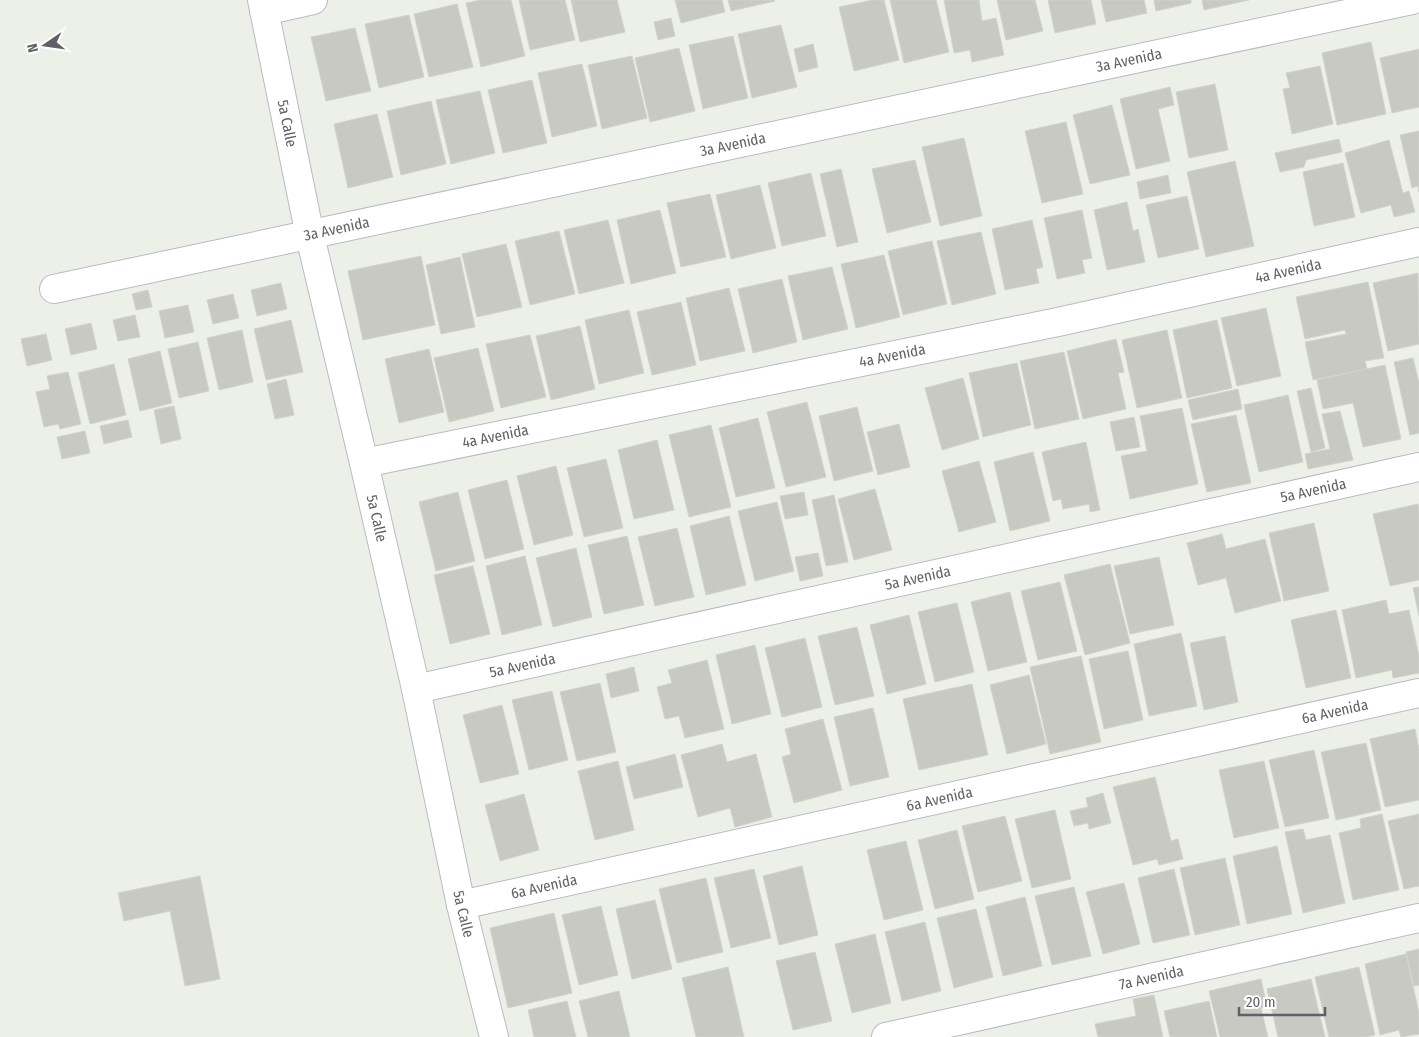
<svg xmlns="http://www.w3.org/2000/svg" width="1419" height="1037" font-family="'Fira Sans Condensed',sans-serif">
<rect width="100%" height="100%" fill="#edf0e9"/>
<g fill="#c8c9c3" stroke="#d1d4c7">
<polygon points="481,0 511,0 525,56 481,67 466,3"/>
<polygon points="519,0 565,0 575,40 530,50"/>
<polygon points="571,0 617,0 625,32 580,42"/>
<polygon points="675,0 722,0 725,12 681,23"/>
<polygon points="728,0 774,0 775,1 731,11"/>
<polygon points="873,0 884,0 899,60 854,71 839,7"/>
<polygon points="890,0 936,0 949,52 904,63"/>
<polygon points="944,0 979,0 982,21 996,18 1004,55 972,62 970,50 954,53"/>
<polygon points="997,0 1035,0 1043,31 1006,40"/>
<polygon points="1048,0 1091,0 1096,24 1055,33"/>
<polygon points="1101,0 1144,0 1147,13 1106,22"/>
<polygon points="1154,0 1191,0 1191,3 1156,11"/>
<polygon points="1202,0 1249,0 1204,10"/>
<polygon points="457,4 473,67 429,77 414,14"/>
<polygon points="409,15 424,77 379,88 365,24"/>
<polygon points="671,18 675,36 658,40 654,22"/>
<polygon points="781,25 797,87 752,98 738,34"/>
<polygon points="355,28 371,91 326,101 311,37"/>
<polygon points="733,36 748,98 703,109 689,45"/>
<polygon points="1371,42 1386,114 1337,125 1322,53"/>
<polygon points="813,44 818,67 799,72 794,49"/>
<polygon points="679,48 695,111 650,122 635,58"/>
<polygon points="1419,49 1419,107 1392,113 1380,58"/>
<polygon points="632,56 647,118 602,129 588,65"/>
<polygon points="582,64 597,126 552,137 538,73"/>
<polygon points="1320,66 1333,124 1292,134 1283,89 1290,88 1286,73"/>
<polygon points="532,80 547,143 503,153 488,90"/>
<polygon points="1215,84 1228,150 1189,158 1176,92"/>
<polygon points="1170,87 1174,105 1158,109 1170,161 1136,169 1120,99"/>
<polygon points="480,91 495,153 451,164 436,100"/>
<polygon points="431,101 446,164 401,175 387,111"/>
<polygon points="1112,105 1130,175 1090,184 1073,115"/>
<polygon points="377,114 393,177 348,188 334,124"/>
<polygon points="1066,122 1083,194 1042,203 1025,131"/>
<polygon points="1419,131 1419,192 1418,186 1412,188 1400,135"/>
<polygon points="964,138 982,216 940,226 922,147"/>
<polygon points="1339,139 1342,152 1306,160 1304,167 1280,172 1275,153"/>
<polygon points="1389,140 1403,193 1409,191 1415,212 1394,217 1391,205 1361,213 1345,153"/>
<polygon points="915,160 931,222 887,233 872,169"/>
<polygon points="1235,161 1254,246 1206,257 1187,172"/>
<polygon points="1343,163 1355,217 1314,226 1303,172"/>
<polygon points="841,169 858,242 837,247 820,174"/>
<polygon points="811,173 826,236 782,246 768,183"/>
<polygon points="1168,175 1171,193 1140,199 1137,182"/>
<polygon points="760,185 776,248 731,259 716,195"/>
<polygon points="710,194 726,257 681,267 667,203"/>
<polygon points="1187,196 1199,249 1158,258 1146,205"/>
<polygon points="1127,202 1133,231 1138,229 1145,262 1107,270 1094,210"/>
<polygon points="660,210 676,273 631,284 617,220"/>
<polygon points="1082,210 1092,258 1082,260 1085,273 1057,279 1044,218"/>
<polygon points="608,220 624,283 579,294 564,230"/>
<polygon points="1032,220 1043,267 1036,269 1039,283 1005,290 992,229"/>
<polygon points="559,231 575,294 530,305 515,241"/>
<polygon points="981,232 996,294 952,305 937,241"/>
<polygon points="932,241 947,304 903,315 888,251"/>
<polygon points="506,244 522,307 477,317 462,254"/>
<polygon points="884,255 900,317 856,328 841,264"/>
<polygon points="421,256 435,325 363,340 348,271"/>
<polygon points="460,257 475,327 441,334 426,265"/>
<polygon points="832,267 848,329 803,340 788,276"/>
<polygon points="1418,273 1419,344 1388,351 1373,283"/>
<polygon points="782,279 797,342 753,353 738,289"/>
<polygon points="1368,282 1384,358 1365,361 1367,369 1313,380 1305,342 1346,334 1345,330 1305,339 1296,297"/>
<polygon points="281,283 287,309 257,316 251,290"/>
<polygon points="729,288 745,351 700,361 686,298"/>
<polygon points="148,290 152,307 136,310 132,294"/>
<polygon points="233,294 239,318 213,324 207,300"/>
<polygon points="681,302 696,365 652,375 637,312"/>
<polygon points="188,305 194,332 165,338 159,311"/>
<polygon points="1266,308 1281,376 1237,386 1221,318"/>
<polygon points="629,310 644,373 599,384 585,320"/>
<polygon points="135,315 140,337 118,341 113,320"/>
<polygon points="291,320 303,372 266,380 254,329"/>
<polygon points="1217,320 1232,388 1187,398 1173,330"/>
<polygon points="91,323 97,349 71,355 65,329"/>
<polygon points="580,326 595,389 551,400 536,336"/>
<polygon points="242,330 253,382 219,390 207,338"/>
<polygon points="1167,330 1182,398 1137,408 1122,340"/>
<polygon points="46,334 52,360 27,366 21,339"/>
<polygon points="530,335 546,397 501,408 486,344"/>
<polygon points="1116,339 1124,372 1118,373 1126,409 1083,419 1067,351"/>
<polygon points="198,342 209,391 179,398 168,349"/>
<polygon points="478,348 494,411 449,422 434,358"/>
<polygon points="429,349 444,412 399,423 385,359"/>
<polygon points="160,351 172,403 140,411 128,359"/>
<polygon points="1064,352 1079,419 1035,429 1020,361"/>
<polygon points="1413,358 1419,383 1419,433 1410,435 1394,362"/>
<polygon points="1017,363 1031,425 983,437 969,373"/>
<polygon points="114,364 126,415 90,424 78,373"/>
<polygon points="1385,365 1401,439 1363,447 1353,403 1323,409 1317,380"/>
<polygon points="68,372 81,424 60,429 58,424 44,427 36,392 50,389 47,376"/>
<polygon points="963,378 979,439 942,450 925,388"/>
<polygon points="286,379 294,415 275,419 267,384"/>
<polygon points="1311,388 1325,448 1311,452 1297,391"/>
<polygon points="1238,389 1242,409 1193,420 1188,400"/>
<polygon points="1288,395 1303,462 1259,472 1244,405"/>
<polygon points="807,402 826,477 786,487 767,412"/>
<polygon points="174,406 181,439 161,444 154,410"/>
<polygon points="857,407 873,471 834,481 819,416"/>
<polygon points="1182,408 1198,484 1130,499 1121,456 1147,451 1140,416"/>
<polygon points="1340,411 1353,460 1308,469 1305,454 1330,449 1322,414"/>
<polygon points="1236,415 1251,483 1207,492 1191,424"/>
<polygon points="1134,417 1140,447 1116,451 1110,422"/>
<polygon points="758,418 775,488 736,497 719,428"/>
<polygon points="128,420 132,437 104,444 100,426"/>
<polygon points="899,424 910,467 878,475 867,432"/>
<polygon points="711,425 731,507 689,517 669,435"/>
<polygon points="85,431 90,453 62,459 57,437"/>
<polygon points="657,440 674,510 634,519 618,450"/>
<polygon points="1086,442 1100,510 1090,512 1089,504 1063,509 1061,499 1053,501 1042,452"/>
<polygon points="1033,452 1050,521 1010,531 994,462"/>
<polygon points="606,459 623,528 584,537 567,468"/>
<polygon points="979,461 996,522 959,532 942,471"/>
<polygon points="556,466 573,535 534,545 517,476"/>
<polygon points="507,480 524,549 485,559 468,490"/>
<polygon points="875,489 892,550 854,560 838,499"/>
<polygon points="458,492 475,561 436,571 419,502"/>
<polygon points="804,492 808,515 785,519 780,496"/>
<polygon points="834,495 848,562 826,566 812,500"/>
<polygon points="777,502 794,571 755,581 738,511"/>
<polygon points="1418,504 1419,511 1419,580 1390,586 1373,514"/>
<polygon points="729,516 746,585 706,595 690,526"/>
<polygon points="1314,523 1329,591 1284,601 1269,533"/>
<polygon points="677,528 694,597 655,606 638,537"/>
<polygon points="1222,534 1226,549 1265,539 1281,601 1235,613 1226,578 1198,585 1187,543"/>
<polygon points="627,536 644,605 604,614 588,545"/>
<polygon points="576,548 592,617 553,627 536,558"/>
<polygon points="818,553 823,576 800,581 795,557"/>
<polygon points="525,556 542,625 502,635 486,566"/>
<polygon points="1159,557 1174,625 1130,634 1114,566"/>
<polygon points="1110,564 1130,643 1085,655 1064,575"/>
<polygon points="473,566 490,634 450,644 434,575"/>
<polygon points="1060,582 1077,651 1038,660 1021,591"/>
<polygon points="1419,587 1419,616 1413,588"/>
<polygon points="1010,592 1027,662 988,671 971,602"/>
<polygon points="1386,600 1389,614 1409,610 1419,656 1419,673 1393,678 1392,670 1356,678 1342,610"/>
<polygon points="957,603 974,672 935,682 918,612"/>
<polygon points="1336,610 1351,678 1306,688 1291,620"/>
<polygon points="909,615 926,684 887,694 870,625"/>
<polygon points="857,627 874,696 835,705 818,636"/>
<polygon points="1181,633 1197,706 1149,716 1134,644"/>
<polygon points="1225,636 1238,702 1204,710 1190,643"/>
<polygon points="805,638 822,707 782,717 765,648"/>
<polygon points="755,645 771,714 732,724 716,655"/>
<polygon points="1128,651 1143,720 1104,729 1089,659"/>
<polygon points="1081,656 1101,742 1050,754 1030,667"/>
<polygon points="707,660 724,729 685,738 679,716 665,719 657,687 672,683 668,670"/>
<polygon points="634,667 639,691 611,698 606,674"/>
<polygon points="1029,675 1046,744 1007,754 990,685"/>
<polygon points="600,683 616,752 577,761 560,692"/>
<polygon points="972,684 988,755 919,770 903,699"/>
<polygon points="552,691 568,760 529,770 512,700"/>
<polygon points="502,705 519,774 480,783 463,715"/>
<polygon points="873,708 889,777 850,786 834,717"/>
<polygon points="823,719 842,790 794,803 782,757 791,754 785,729"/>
<polygon points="1415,729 1419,749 1419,800 1385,807 1370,739"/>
<polygon points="1366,743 1381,810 1336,820 1321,752"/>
<polygon points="722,744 727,762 756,754 772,817 735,827 730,808 698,817 681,755"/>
<polygon points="1314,750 1329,818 1285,827 1269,760"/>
<polygon points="675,754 683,787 634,799 626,767"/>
<polygon points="618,761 634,830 595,840 578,771"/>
<polygon points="1264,761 1279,828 1234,838 1219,770"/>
<polygon points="1155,777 1171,841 1178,839 1183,859 1159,865 1157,859 1133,865 1113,787"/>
<polygon points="1103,793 1111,823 1089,829 1088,823 1074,826 1070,811 1088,807 1086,798"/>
<polygon points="524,794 539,850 500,861 485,805"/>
<polygon points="1055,810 1071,879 1032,888 1015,819"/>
<polygon points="1382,814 1399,890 1353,900 1339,833 1361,828 1360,819"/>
<polygon points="1419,814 1419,886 1404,889 1388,821"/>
<polygon points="1005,816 1022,881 978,892 962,826"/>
<polygon points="1303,829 1306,840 1330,835 1345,903 1303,913 1285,832"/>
<polygon points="957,830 974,899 935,909 918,840"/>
<polygon points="906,841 923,910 884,920 867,850"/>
<polygon points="1277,846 1292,914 1247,924 1233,856"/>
<polygon points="1225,858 1240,925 1195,935 1180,868"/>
<polygon points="802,866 818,935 779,945 763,876"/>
<polygon points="754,869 771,938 731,948 714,878"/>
<polygon points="1174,869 1190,935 1153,943 1138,878"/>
<polygon points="200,876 220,979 185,986 170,911 124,921 118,893"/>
<polygon points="706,878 723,952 677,963 659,889"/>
<polygon points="1124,883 1140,944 1103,954 1086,892"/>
<polygon points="1074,887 1091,956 1052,965 1035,896"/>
<polygon points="1025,897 1042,966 1003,976 986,907"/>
<polygon points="655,900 672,969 632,979 616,909"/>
<polygon points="601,906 618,975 579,985 562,915"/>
<polygon points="976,909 993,977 954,988 937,918"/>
<polygon points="554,913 572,993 508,1008 490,928"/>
<polygon points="925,922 941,991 902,1001 885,932"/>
<polygon points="875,934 891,1003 852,1013 835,944"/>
<polygon points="1419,949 1419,985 1414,986 1406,952"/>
<polygon points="815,952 832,1021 793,1030 776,961"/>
<polygon points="1406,954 1419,1013 1419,1034 1401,1037 1399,1030 1380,1035 1365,964"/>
<polygon points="728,967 744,1037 696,1037 682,978"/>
<polygon points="1359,967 1375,1035 1366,1037 1329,1037 1315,977"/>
<polygon points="1261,979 1267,1007 1261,1008 1268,1037 1220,1037 1209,991"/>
<polygon points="1311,979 1325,1037 1278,1037 1267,989"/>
<polygon points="619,991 630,1037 588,1037 579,1001"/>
<polygon points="1154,995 1163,1037 1098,1037 1095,1024 1136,1016 1133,999"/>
<polygon points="567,1001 576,1037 534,1037 528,1010"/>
<polygon points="1209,1001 1217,1037 1170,1037 1164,1011"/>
</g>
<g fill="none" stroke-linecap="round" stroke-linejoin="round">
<g stroke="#bcbac0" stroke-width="30">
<g id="minor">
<path id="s1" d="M262 0 310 236 364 463 416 689 461 905 494 1037"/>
<polyline points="264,11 313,0"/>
<path id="s2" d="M54 289 1412 0"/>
<path id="s3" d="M364 463 1058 322 1419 242"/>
<path id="s4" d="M416 689 1419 467"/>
<path id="s5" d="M461 905 1419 693"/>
<path id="s6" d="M886 1037 1419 918"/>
</g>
</g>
<use href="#minor" stroke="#fff" stroke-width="28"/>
</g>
<g text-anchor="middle" stroke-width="4" stroke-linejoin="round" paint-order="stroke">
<g font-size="15" fill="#616067" stroke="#fff">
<text dy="5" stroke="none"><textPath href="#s2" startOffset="1099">3a Avenida</textPath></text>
<text dy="5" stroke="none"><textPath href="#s1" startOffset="126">5a Calle</textPath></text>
<text dy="5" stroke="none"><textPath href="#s2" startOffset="694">3a Avenida</textPath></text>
<text dy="5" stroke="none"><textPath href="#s2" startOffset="289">3a Avenida</textPath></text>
<text dy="5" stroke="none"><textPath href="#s3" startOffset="944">4a Avenida</textPath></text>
<text dy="5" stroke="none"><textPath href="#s3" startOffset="539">4a Avenida</textPath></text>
<text dy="5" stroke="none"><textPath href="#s3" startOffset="134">4a Avenida</textPath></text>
<text dy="5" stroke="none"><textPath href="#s4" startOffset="919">5a Avenida</textPath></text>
<text dy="5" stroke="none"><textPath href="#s1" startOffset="531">5a Calle</textPath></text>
<text dy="5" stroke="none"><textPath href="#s4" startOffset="514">5a Avenida</textPath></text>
<text dy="5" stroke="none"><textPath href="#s4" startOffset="109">5a Avenida</textPath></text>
<text dy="5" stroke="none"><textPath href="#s5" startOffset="895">6a Avenida</textPath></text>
<text dy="5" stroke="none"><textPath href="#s5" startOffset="490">6a Avenida</textPath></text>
<text dy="5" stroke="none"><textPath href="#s5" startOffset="85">6a Avenida</textPath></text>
<text dy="5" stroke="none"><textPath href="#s1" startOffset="936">5a Calle</textPath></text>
<text dy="5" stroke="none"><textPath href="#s6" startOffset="272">7a Avenida</textPath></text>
</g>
</g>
<g transform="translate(45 45) rotate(257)" stroke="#ffffff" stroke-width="4" paint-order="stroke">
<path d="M0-4L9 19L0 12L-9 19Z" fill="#616067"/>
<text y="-8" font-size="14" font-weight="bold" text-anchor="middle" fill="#616067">N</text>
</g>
<path d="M1239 1007v8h86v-8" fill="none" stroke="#616067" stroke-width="2.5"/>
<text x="1246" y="1007" font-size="15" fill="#616067" stroke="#ffffff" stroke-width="4" paint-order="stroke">20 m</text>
</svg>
